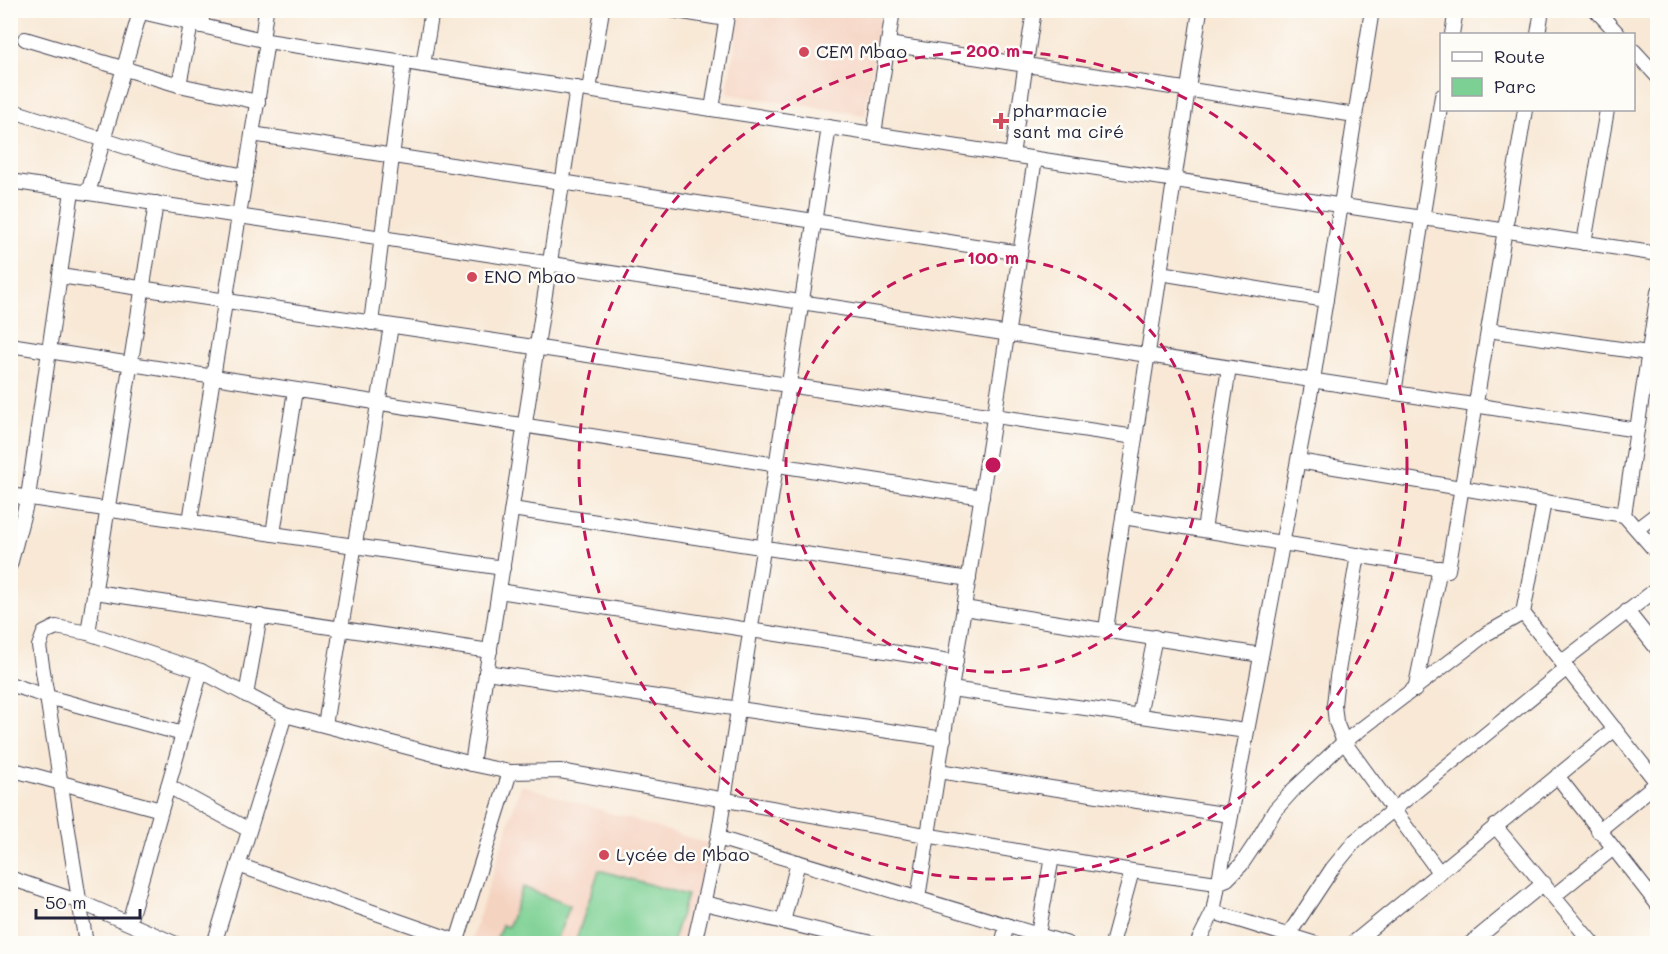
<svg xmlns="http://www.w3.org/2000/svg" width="1668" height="954" font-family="Mali,sans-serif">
<rect width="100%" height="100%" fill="#fdfcf7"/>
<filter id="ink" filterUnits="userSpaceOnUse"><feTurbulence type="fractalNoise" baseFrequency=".0167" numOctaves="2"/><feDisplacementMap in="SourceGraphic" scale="12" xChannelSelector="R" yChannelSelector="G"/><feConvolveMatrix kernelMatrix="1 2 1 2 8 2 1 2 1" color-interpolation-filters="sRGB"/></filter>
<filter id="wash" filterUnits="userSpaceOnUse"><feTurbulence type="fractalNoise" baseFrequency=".008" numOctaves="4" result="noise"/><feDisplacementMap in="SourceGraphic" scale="24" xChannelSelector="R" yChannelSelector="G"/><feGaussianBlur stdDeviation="1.35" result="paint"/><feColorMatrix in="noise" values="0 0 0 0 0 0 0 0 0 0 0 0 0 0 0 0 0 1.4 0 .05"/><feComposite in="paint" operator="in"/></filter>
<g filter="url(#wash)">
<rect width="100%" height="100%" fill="#f8e8d5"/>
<g fill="#f5d3c1">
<polygon points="740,11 881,11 865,115 727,94"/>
<polygon points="521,785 710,844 691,943 470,944"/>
</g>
<g fill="#7cd093" stroke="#4f7967" stroke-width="1.5">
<polygon points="599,870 687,895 672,943 575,943"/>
<polygon points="523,887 570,906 555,943 495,943 502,925 508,927"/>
</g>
</g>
<g filter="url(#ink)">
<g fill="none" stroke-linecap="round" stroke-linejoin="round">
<g stroke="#424052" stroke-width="16">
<g id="minor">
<polyline points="133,10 267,41 1658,254"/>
<polyline points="671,10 726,19"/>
<polyline points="1596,10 1618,34"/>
<polyline points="201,26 203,10"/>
<polyline points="1452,34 1456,10"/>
<polyline points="1538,34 1542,10"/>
<polyline points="25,39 179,85 258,102"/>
<polyline points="262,40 266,10"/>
<polyline points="888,44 1355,115"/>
<polyline points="1634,51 1658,77"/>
<polyline points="423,65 432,10"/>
<polyline points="179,85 191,24"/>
<polyline points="589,90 602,10"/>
<polyline points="712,109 728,10"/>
<polyline points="10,110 173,162 246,176"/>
<polyline points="252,134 1020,253"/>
<polyline points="874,134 893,10"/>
<polyline points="1012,155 1034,10"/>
<polyline points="10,181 1637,430"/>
<polyline points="88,193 140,12"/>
<polyline points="1584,243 1607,110"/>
<polyline points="1160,273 1326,300"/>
<polyline points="60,276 1135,437"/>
<polyline points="371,323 404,62"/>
<polyline points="1488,330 1655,354"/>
<polyline points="10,345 982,497"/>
<polyline points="1394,393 1442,96"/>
<polyline points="1298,461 1624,515 1658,554"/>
<polyline points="10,495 503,568"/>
<polyline points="1544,502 1523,613 1658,784"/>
<polyline points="512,509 969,579"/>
<polyline points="1624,515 1658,292"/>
<polyline points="1123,517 1448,570 1525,110"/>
<polyline points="190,521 267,41"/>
<polyline points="1637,529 1658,513"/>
<polyline points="1204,530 1229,368"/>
<polyline points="273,534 295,390"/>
<polyline points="1358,555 1337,677 1334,705 1336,722 1344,742 1439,872"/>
<polyline points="10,565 28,497 72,191"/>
<polyline points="499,591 956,662"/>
<polyline points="95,592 490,651"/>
<polyline points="964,608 1261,655"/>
<polyline points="1627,611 1658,650"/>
<polyline points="1106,629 1200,10"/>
<polyline points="88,633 156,203"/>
<polyline points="1562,662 1658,588"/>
<polyline points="486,672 944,739"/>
<polyline points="10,684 48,697 183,734"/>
<polyline points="951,689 1246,731"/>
<polyline points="1415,690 1440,568"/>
<polyline points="246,695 260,616"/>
<polyline points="1139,715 1155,637"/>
<polyline points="325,725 391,326"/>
<polyline points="472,764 577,88"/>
<polyline points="10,769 161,810"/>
<polyline points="938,771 1230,815"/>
<polyline points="1558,777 1658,905"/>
<polyline points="168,786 249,830"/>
<polyline points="1495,826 1593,944"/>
<polyline points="1598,831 1657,783"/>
<polyline points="718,838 1068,944"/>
<polyline points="238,865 456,941"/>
<polyline points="10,878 80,902 176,944"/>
<polyline points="1554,896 1612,849"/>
<polyline points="918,898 1035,159"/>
<polyline points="704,903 876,944"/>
<polyline points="1213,912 1316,944"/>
<polyline points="129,922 201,671"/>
<polyline points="783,922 798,862"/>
<polyline points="1038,934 1052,857"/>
<polyline points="1289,934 1332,869 1355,841 1567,668"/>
<polyline points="86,944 39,646 44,633 56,627 88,633 201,671 285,715 472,764 510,772 560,771 1132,871 1217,883 1227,879 1241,865 1255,844 1275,810 1294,789 1344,742 1486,634 1523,613"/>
<polyline points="214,944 285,715"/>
<polyline points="456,944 510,772"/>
<polyline points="694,944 718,838 829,127"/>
<polyline points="1002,944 1007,925"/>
<polyline points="1112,944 1132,871"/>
<polyline points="1197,944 1213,912 1313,380 1372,10"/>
<polyline points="1352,944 1615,729"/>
<polyline points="1470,944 1544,883"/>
</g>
</g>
<use href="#minor" stroke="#fff" stroke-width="14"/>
</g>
</g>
<g fill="none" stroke="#c2185b" stroke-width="3" stroke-dasharray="10 8">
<circle cx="993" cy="465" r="207"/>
<circle cx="993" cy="465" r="414"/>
</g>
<g fill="#d1495b" stroke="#fdfcf7" stroke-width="2">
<circle cx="804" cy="52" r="6"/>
<path d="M998 112h6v6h6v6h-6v6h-6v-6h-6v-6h6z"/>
<circle cx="472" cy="277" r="6"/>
<circle cx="604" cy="855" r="6"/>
</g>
<g text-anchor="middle" stroke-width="5" stroke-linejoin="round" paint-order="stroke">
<g font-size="18" fill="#22223b" stroke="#fdfcf7" text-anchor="start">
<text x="816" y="58">CEM Mbao</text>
<text x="1013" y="117">pharmacie<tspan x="1013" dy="21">sant ma ciré</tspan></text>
<text x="484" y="283">ENO Mbao</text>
<text x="616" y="861">Lycée de Mbao</text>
</g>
</g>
<circle cx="993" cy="465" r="9" fill="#c2185b" stroke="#fdfcf7" stroke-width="3"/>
<g font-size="18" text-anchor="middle" font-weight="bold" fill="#c2185b" stroke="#fdfcf7" stroke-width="5" stroke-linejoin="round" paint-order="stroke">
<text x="993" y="57">200 m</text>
<text x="993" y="264">100 m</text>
</g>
<rect width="1668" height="954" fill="none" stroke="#fdfcf7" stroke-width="36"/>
<rect x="1440" y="33" width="195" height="78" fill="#fdfcf7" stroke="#a5a5ac" stroke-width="1.5"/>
<rect x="1452" y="52" width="30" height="9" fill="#ffffff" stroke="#a5a5ac" stroke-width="1.5"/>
<text x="1494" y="63" font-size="18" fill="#22223b">Route</text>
<rect x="1452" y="78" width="30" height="18" fill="#7cd093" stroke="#a5a5ac" stroke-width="1.5"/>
<text x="1494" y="93" font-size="18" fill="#22223b">Parc</text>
<path d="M36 909v9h104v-9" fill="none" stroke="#22223b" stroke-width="3"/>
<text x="45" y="909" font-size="18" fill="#22223b" stroke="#fdfcf7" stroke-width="4.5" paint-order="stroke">50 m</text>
</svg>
